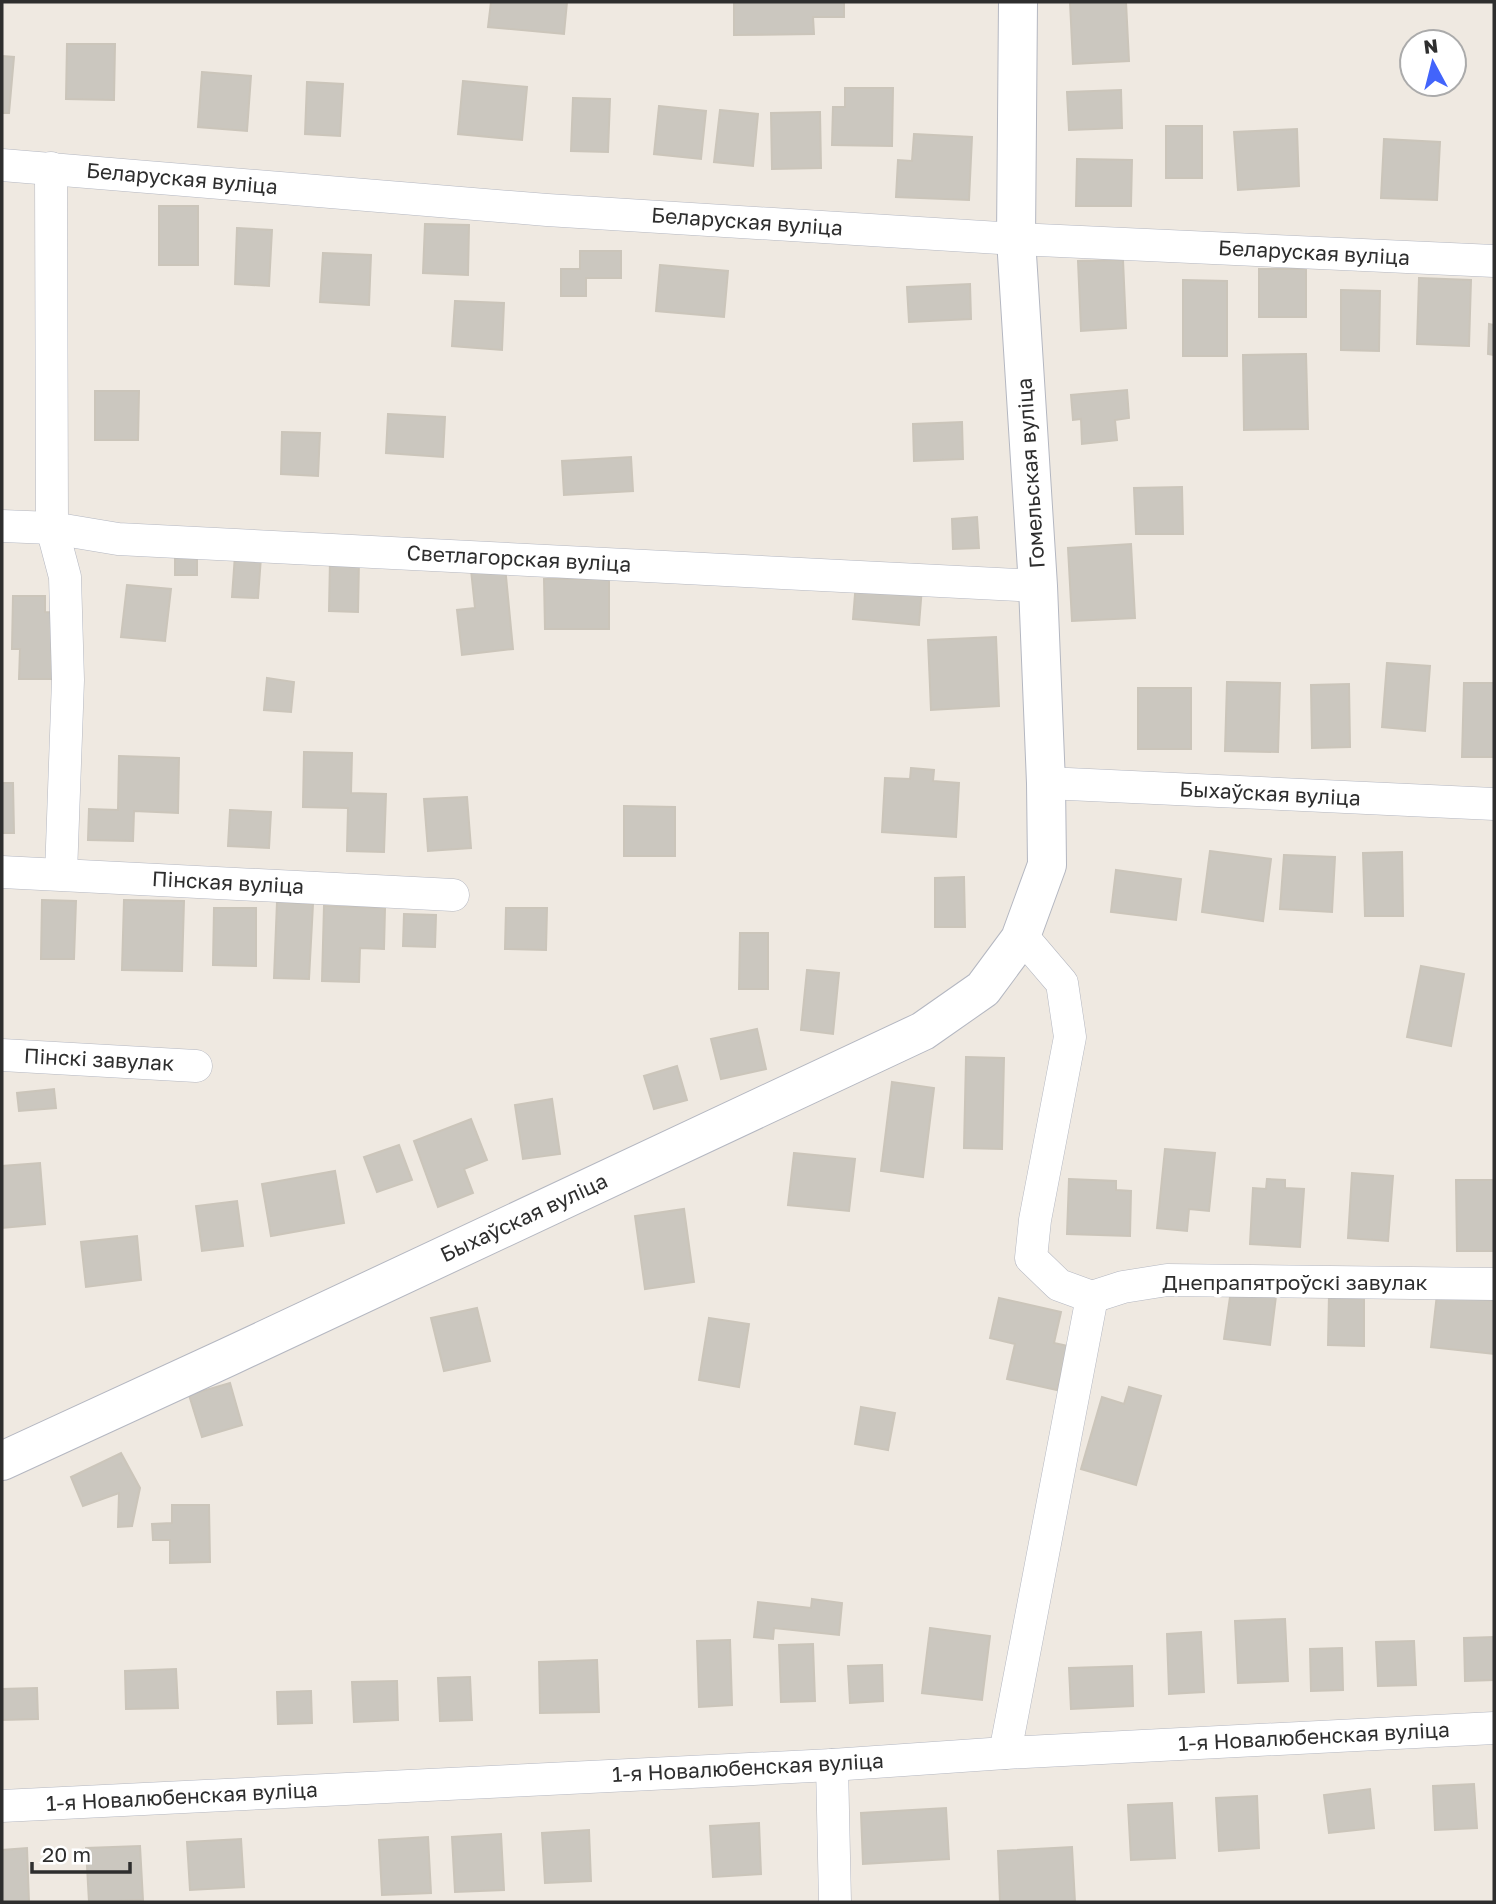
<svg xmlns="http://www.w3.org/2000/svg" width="1496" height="1904" font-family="'Golos Text',sans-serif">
<rect width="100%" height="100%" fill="#efe9e1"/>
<g fill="#cbc7bf" stroke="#cbc5ba" stroke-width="2">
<polygon points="491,2 567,2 564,34 488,27"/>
<polygon points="734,2 844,2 844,17 813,17 814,34 734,35"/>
<polygon points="1070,2 1126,2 1129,61 1073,64"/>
<polygon points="67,44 115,44 114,100 66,99"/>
<polygon points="2,56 14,57 9,113 2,113"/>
<polygon points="202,72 251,76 247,131 198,127"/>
<polygon points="463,81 527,87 522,140 458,134"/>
<polygon points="307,82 343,84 340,136 305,134"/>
<polygon points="845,88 893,88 892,146 832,145 833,107 845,107"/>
<polygon points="1121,90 1122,128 1069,130 1067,92"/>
<polygon points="573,98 610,99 608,152 571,151"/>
<polygon points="659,106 706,111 701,159 654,154"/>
<polygon points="720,110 758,114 753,166 714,162"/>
<polygon points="820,112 821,168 772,169 771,113"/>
<rect x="1166" y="126" width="36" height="52"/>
<polygon points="1297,129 1299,186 1238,190 1234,132"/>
<polygon points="914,134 972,137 969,200 896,197 898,160 912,161"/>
<polygon points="1384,139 1440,142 1437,200 1381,198"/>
<polygon points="1077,159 1132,160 1131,206 1076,206"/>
<rect x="159" y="206" width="39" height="59"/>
<polygon points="425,224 469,225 468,275 423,273"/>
<polygon points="237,228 272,230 269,286 235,284"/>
<polygon points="580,251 621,251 621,278 586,278 586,296 561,296 561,269 580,269"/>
<polygon points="323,253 371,255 369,305 320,302"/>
<polygon points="1123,260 1126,328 1081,331 1078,261"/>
<polygon points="660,265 728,271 724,317 656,311"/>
<rect x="1259" y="269" width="47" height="48"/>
<polygon points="1419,278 1471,280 1469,346 1417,344"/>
<polygon points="1183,280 1227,281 1227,356 1183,356"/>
<polygon points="970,284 971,319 909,322 907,287"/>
<polygon points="1341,290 1380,291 1379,351 1341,350"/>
<polygon points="455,301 504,303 502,350 452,346"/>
<polygon points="1489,324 1494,325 1494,355 1488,354"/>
<polygon points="1306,354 1308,429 1244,430 1243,355"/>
<polygon points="1127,390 1129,418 1115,420 1117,440 1082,444 1081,419 1073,420 1071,395"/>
<polygon points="95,391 139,391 138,440 95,440"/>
<polygon points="388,414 445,417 443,457 386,453"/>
<polygon points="962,422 963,459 914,461 913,424"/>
<polygon points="282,432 320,433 318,476 281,474"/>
<polygon points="631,457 633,491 564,495 562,461"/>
<polygon points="1182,487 1183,534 1136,534 1134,488"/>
<polygon points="977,517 979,548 953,549 952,519"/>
<polygon points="1131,544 1135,618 1072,621 1068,548"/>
<rect x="175" y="554" width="22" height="21"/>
<polygon points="235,555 261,557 258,598 232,597"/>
<polygon points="330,560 359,561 358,612 329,611"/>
<polygon points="505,566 513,649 462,655 457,610 475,608 471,570"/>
<polygon points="544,579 609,579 609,629 545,629"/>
<polygon points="856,582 922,587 919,625 853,619"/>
<polygon points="127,585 171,589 165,641 121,637"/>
<polygon points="13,596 45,596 45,612 60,613 59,679 19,679 20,649 12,649"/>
<polygon points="996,637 999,706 931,710 928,640"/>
<polygon points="1387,663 1430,666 1425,731 1382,727"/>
<polygon points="267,678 294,682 291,712 264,710"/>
<polygon points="1227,682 1280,683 1278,752 1225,751"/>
<polygon points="1464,683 1494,683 1494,757 1462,757"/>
<polygon points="1349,684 1350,747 1312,748 1311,685"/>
<rect x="1138" y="688" width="53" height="61"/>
<polygon points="304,752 352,753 351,793 386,794 384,852 347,851 348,808 303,807"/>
<polygon points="119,756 179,758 178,813 134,811 133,841 88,840 89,809 118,810"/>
<polygon points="911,768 934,770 933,781 959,783 956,837 882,832 885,778 910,779"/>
<polygon points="2,783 13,783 14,833 2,833"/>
<polygon points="467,797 471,848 428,851 424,799"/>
<polygon points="624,806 675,807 675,856 624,856"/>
<polygon points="230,810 271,812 269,848 228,846"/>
<polygon points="1210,851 1271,859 1263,921 1202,912"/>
<polygon points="1402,852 1403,916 1365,916 1363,853"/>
<polygon points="1284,855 1335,857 1332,912 1280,909"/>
<polygon points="1116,870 1181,879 1176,920 1111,912"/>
<polygon points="964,877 965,927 935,927 935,878"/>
<polygon points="42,900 76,901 74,959 41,959"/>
<polygon points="124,900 184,901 182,971 122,970"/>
<polygon points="277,902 313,904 309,979 274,978"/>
<polygon points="324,906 385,908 384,949 360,948 359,982 322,981"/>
<polygon points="214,908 256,908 256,966 213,965"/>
<polygon points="506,908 547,908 546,950 505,949"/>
<polygon points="404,914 436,915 435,947 403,946"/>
<polygon points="740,933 768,933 768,989 739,989"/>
<polygon points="1421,966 1464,974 1451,1046 1407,1037"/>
<polygon points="807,970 839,973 833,1034 801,1030"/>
<polygon points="757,1029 766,1069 721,1079 711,1039"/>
<polygon points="966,1057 1004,1058 1002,1149 964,1148"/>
<polygon points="677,1066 687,1100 654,1109 644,1076"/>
<polygon points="892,1082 934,1088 923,1177 881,1171"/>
<polygon points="54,1089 56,1108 19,1111 17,1093"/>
<polygon points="552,1099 560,1154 523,1159 515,1105"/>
<polygon points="471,1119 487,1160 464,1169 473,1193 438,1207 414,1141"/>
<polygon points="399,1145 412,1180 377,1192 364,1157"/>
<polygon points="1165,1149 1215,1153 1209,1211 1189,1209 1187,1231 1157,1228"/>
<polygon points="794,1153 855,1159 849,1211 788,1205"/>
<polygon points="40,1163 45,1224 2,1228 2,1166"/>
<polygon points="335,1171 344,1223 271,1236 262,1184"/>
<polygon points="1352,1173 1393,1176 1388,1241 1348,1238"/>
<polygon points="1069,1179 1116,1181 1116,1190 1131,1191 1130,1236 1067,1234"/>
<polygon points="1267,1179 1285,1180 1285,1188 1304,1189 1300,1247 1250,1244 1253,1188 1266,1189"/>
<polygon points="1456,1180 1494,1180 1494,1251 1457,1251"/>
<polygon points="237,1201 243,1246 202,1251 196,1206"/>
<polygon points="684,1209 694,1282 645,1289 635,1216"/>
<polygon points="137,1236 141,1280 86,1287 81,1242"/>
<polygon points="1231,1290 1276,1296 1270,1345 1224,1339"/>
<polygon points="1437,1294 1494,1301 1494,1354 1431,1347"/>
<polygon points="1329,1295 1364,1295 1364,1346 1328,1345"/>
<polygon points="999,1298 1061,1312 1054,1343 1068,1346 1057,1390 1007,1379 1015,1344 990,1338"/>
<polygon points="477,1308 490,1361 444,1371 431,1318"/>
<polygon points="709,1318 749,1324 739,1387 699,1380"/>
<polygon points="230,1383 242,1425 202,1437 189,1395"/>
<polygon points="1129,1387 1161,1396 1136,1485 1081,1469 1102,1397 1124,1404"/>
<polygon points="861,1407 895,1413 888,1450 855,1444"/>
<polygon points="121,1453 140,1488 132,1526 118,1527 119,1493 83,1506 71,1477"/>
<polygon points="172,1505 209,1505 210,1562 170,1563 170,1540 153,1540 152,1524 172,1523"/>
<polygon points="812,1599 842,1603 839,1635 774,1628 773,1639 754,1637 758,1602 811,1608"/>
<polygon points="1285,1619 1288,1681 1238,1683 1235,1621"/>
<polygon points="930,1628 990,1636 982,1700 922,1693"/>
<polygon points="1201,1632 1204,1692 1169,1694 1167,1634"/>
<polygon points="1494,1637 1494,1680 1465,1681 1464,1638"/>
<polygon points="730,1640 732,1705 699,1707 697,1641"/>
<polygon points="1414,1641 1416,1685 1378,1686 1376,1642"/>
<polygon points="813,1644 815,1701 781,1702 779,1645"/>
<polygon points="1342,1648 1343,1690 1311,1691 1310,1649"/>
<polygon points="597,1660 599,1712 540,1713 539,1662"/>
<polygon points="882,1665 883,1701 850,1703 848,1666"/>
<polygon points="1132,1666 1133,1706 1071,1709 1069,1668"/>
<polygon points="176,1669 178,1708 126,1709 125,1671"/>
<polygon points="470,1677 472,1720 440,1721 438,1678"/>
<polygon points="397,1681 398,1720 354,1722 352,1682"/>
<polygon points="37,1688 38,1719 2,1720 2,1689"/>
<polygon points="311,1691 312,1723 278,1724 277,1692"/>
<polygon points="1474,1784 1477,1828 1435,1830 1433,1786"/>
<polygon points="1370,1789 1374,1828 1329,1833 1324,1795"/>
<polygon points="1257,1796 1259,1848 1219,1851 1216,1798"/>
<polygon points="1172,1803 1175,1858 1131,1860 1128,1805"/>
<polygon points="946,1808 949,1859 863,1864 861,1813"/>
<polygon points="759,1823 761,1874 713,1877 710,1826"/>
<polygon points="589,1830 591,1881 545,1883 542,1833"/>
<polygon points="501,1834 504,1890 455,1892 452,1837"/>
<polygon points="428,1837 431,1893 382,1895 379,1840"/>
<polygon points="241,1839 244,1887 190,1890 187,1842"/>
<polygon points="140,1846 143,1900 89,1902 86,1848"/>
<polygon points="1072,1847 1075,1902 1000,1902 998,1851"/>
<polygon points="27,1848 29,1902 2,1902 2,1850"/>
</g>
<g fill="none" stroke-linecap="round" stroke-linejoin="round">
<g stroke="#b4b7c1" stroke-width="33">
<g id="minor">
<polyline points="2,165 547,210 1016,239 1494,261"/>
<polyline points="51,168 52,528 65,577 68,680 61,874"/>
<polyline points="2,526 52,528 118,539 1038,586"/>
<polyline points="1046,783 1494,804"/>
<polyline points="2,872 453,895"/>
<polyline points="1022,936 1062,983 1070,1037 1035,1220 1031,1258 1059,1285 1092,1297 1123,1287 1167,1280 1494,1284"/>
<polyline points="2,1055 196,1066"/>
<polyline points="1005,1753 1092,1297"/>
<polyline points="832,1765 835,1902"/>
<polyline points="2,1806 832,1765 1005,1753 1494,1728"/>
</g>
</g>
<g stroke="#b4b7c1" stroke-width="40">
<polyline id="secondary" points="2,1461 228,1357 923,1031 983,989 1020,939 1047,865 1046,783 1038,586 1016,239 1018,2"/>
</g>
<use href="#minor" stroke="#fff" stroke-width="32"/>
<use href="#secondary" stroke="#fff" stroke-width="38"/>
</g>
<g text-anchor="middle" stroke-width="7" stroke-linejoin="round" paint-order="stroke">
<g font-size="21" fill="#2e2e2e" stroke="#fff">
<text transform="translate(182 179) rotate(5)" y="7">Беларуская вуліца</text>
<text transform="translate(747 222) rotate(4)" y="7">Беларуская вуліца</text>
<text transform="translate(1314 253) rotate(3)" y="7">Беларуская вуліца</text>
<text transform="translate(1031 473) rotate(-94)" y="7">Гомельская вуліца</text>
<text transform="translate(519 559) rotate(3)" y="7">Светлагорская вуліца</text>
<text transform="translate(1270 794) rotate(3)" y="7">Быхаўская вуліца</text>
<text transform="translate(228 883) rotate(3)" y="7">Пінская вуліца</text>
<text transform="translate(99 1060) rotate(3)" y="7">Пінскі завулак</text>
<text transform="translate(524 1218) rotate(-25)" y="7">Быхаўская вуліца</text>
<text x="1295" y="1290">Днепрапятроўскі завулак</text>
<text transform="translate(1314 1737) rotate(-3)" y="7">1-я Новалюбенская вуліца</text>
<text transform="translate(748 1768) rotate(-3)" y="7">1-я Новалюбенская вуліца</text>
<text transform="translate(182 1797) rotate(-3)" y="7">1-я Новалюбенская вуліца</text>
</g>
</g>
<rect width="1496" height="1904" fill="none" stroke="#2e2e2e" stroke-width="7"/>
<g transform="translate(1433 63) rotate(353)"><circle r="33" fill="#ffffff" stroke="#ababab" stroke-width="2"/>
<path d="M0-5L12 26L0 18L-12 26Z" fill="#4264fb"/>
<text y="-10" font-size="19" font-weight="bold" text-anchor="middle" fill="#2e2e2e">N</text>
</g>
<path d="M32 1862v10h98v-10" fill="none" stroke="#2e2e2e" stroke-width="3.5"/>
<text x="42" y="1862" font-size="21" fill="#2e2e2e" stroke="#ffffff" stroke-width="5" paint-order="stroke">20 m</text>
</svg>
